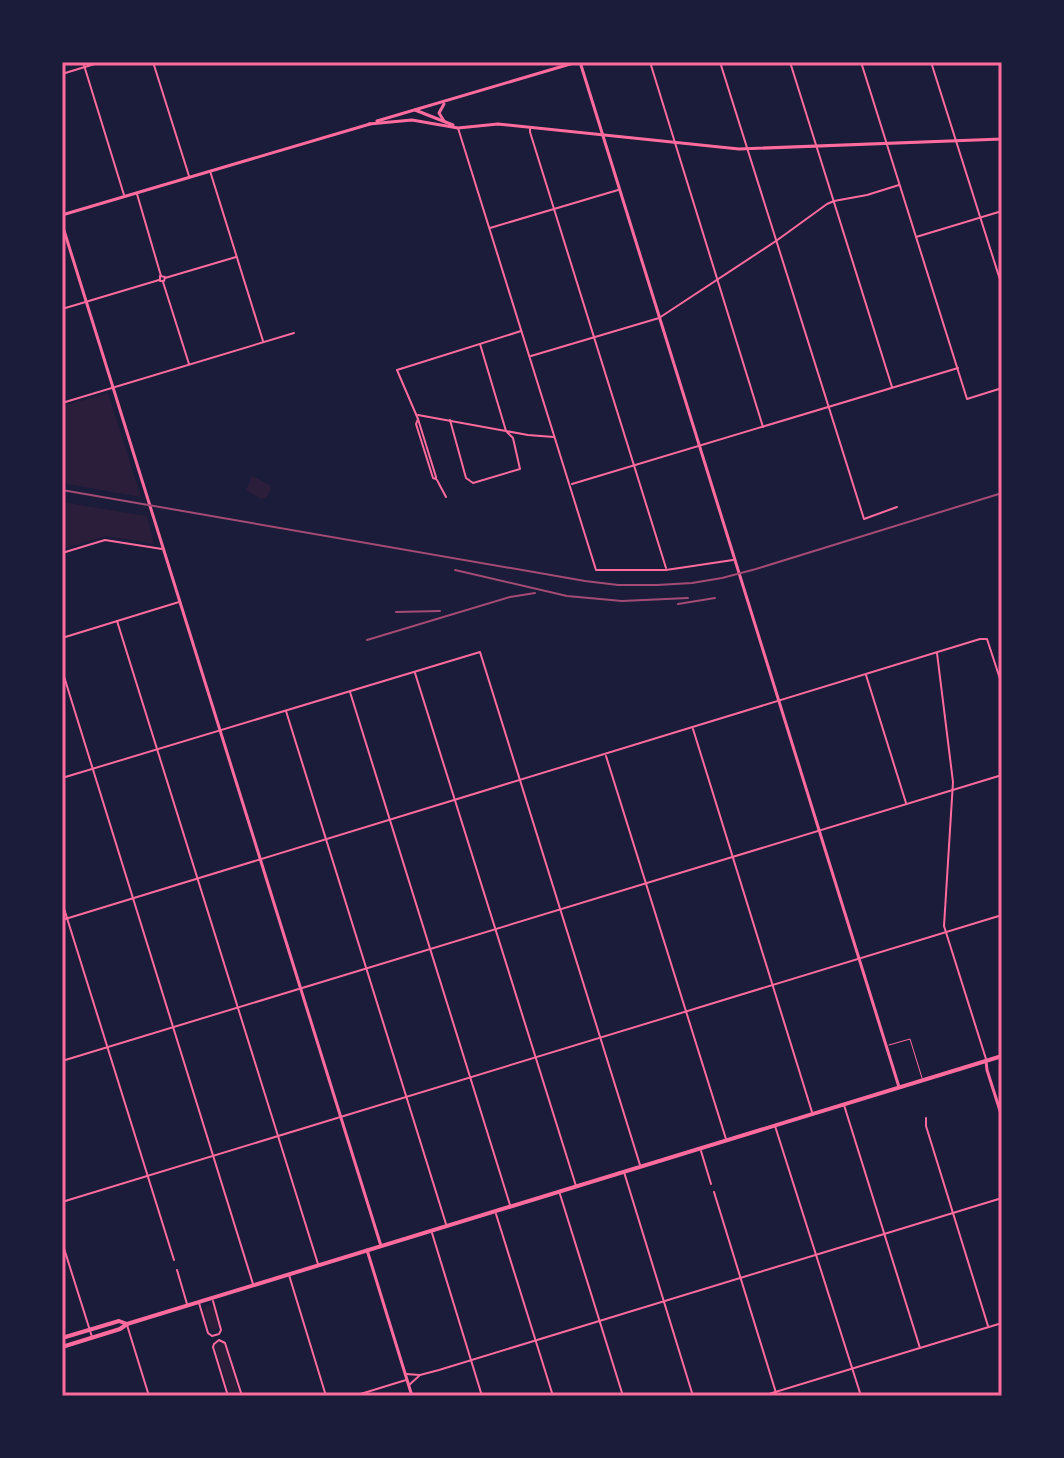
<svg xmlns="http://www.w3.org/2000/svg" width="1064" height="1458" font-family="'Libre Baskerville',serif">
<rect width="100%" height="100%" fill="#1b1b3a"/>
<g fill="#2a1e3b">
<polygon points="108,393 141,497 62,483 62,406"/>
<polygon points="252,476 270,485 271,489 266,498 261,499 246,490"/>
<polygon points="62,502 147,516 154,544 106,536 62,549"/>
<polygon points="207,1305 213,1307 219,1327 215,1332 210,1330 203,1310"/>
<polygon points="220,1342 224,1344 240,1396 230,1396 215,1347 216,1344"/>
</g>
<g fill="none" stroke-linecap="round" stroke-linejoin="round">
<polyline stroke="#ff6b9d" stroke-width="1" points="889,1045 910,1039 922,1078"/>
<g stroke="#ff6b9d" stroke-width="2">
<polyline points="83,62 124,195"/>
<polyline points="153,62 189,176"/>
<polyline points="650,62 763,427"/>
<polyline points="720,62 864,519 897,507"/>
<polyline points="790,62 892,387"/>
<polyline points="861,62 967,399 1002,388"/>
<polyline points="931,62 1002,286"/>
<polyline points="1002,62 1002,63"/>
<polyline points="62,74 101,62"/>
<polyline points="458,128 596,570 666,570 733,560"/>
<polyline points="530,128 530,132 666,568"/>
<polyline points="210,171 263,341"/>
<polyline points="137,194 161,276"/>
<polyline points="490,228 618,190"/>
<polyline points="916,237 1002,211"/>
<polygon points="160,276 165,277 164,281 160,281"/>
<polyline points="165,278 236,257"/>
<polyline points="163,282 189,364"/>
<polyline points="62,309 159,280"/>
<polyline points="531,356 659,318 776,241 827,204 834,201 867,195 899,185"/>
<polyline points="62,403 294,333"/>
<polyline points="418,415 528,435 554,437"/>
<polyline points="418,419 397,370 521,331"/>
<polygon points="418,419 436,477 436,479 433,478 416,424"/>
<polyline points="450,420 466,478 473,483 520,469 513,438 506,431 480,344"/>
<polyline points="437,480 446,497"/>
<polyline points="572,484 958,368"/>
<polyline points="62,553 105,540 162,549"/>
<polyline points="117,621 318,1264"/>
<polyline points="62,638 179,602"/>
<polyline points="937,653 953,782 944,926 986,1059"/>
<polyline points="62,670 253,1284"/>
<polyline points="415,673 576,1186"/>
<polyline points="866,675 906,803"/>
<polyline points="350,692 510,1205"/>
<polyline points="286,711 446,1224"/>
<polyline points="693,729 812,1112"/>
<polyline points="606,756 726,1139"/>
<polyline points="62,778 480,652 640,1165"/>
<polyline points="62,902 174,1260"/>
<polyline points="62,920 980,639 987,639 1002,685"/>
<polyline points="62,1061 1002,775"/>
<polyline points="844,1105 920,1348"/>
<polyline points="926,1118 926,1126 988,1326"/>
<polyline points="775,1126 861,1396"/>
<polyline points="701,1151 711,1184"/>
<polyline points="624,1172 693,1396"/>
<polyline points="559,1191 623,1396"/>
<polyline points="714,1192 777,1396"/>
<polyline points="62,1202 1002,915"/>
<polyline points="496,1214 553,1396"/>
<polyline points="432,1233 482,1396"/>
<polyline points="62,1242 92,1337"/>
<polyline points="177,1270 187,1304"/>
<polyline points="289,1275 326,1396"/>
<polyline points="199,1303 208,1333 212,1336 219,1334 221,1330 213,1301"/>
<polyline points="127,1325 149,1396"/>
<polyline points="406,1374 420,1375 439,1370 1002,1198"/>
<polyline points="409,1385 419,1376"/>
<polyline points="228,1396 213,1347 214,1344 219,1340 225,1343 242,1396"/>
<polyline points="354,1396 406,1380"/>
<polyline points="762,1396 1002,1323"/>
</g>
<g stroke="#ff6b9d" stroke-width="3">
<polyline points="580,62 899,1087"/>
<polyline points="62,224 381,1246"/>
<polyline points="986,1061 987,1070 1002,1117"/>
<polyline points="367,1250 412,1396"/>
</g>
<g stroke="#ff6b9d" stroke-width="3">
<polyline points="444,104 439,113 444,121"/>
<polyline points="415,110 453,125"/>
<polyline points="377,121 577,62"/>
<polyline points="369,124 412,120 458,128 498,124 739,149 1002,139"/>
<polyline points="62,215 370,124"/>
</g>
<g stroke="#ff6b9d" stroke-width="4">
<polyline points="62,1338 119,1321 127,1324"/>
<polyline points="62,1347 120,1329 127,1324 1002,1056"/>
</g>
<g stroke="#a44b75" stroke-width="2">
<polyline points="62,490 585,581 618,585 657,585 692,583 722,578 756,569 1002,493"/>
<polyline points="455,570 567,596 622,601 688,598"/>
<polyline points="678,604 715,598"/>
<polyline points="396,612 440,611"/>
<polyline points="367,640 510,597 535,593"/>
</g>
</g>
<rect width="1064" height="1458" fill="none" stroke="#1b1b3a" stroke-width="128"/>
<rect x="64" y="64" width="936" height="1330" fill="none" stroke="#ff6b9d" stroke-width="3"/>
</svg>
